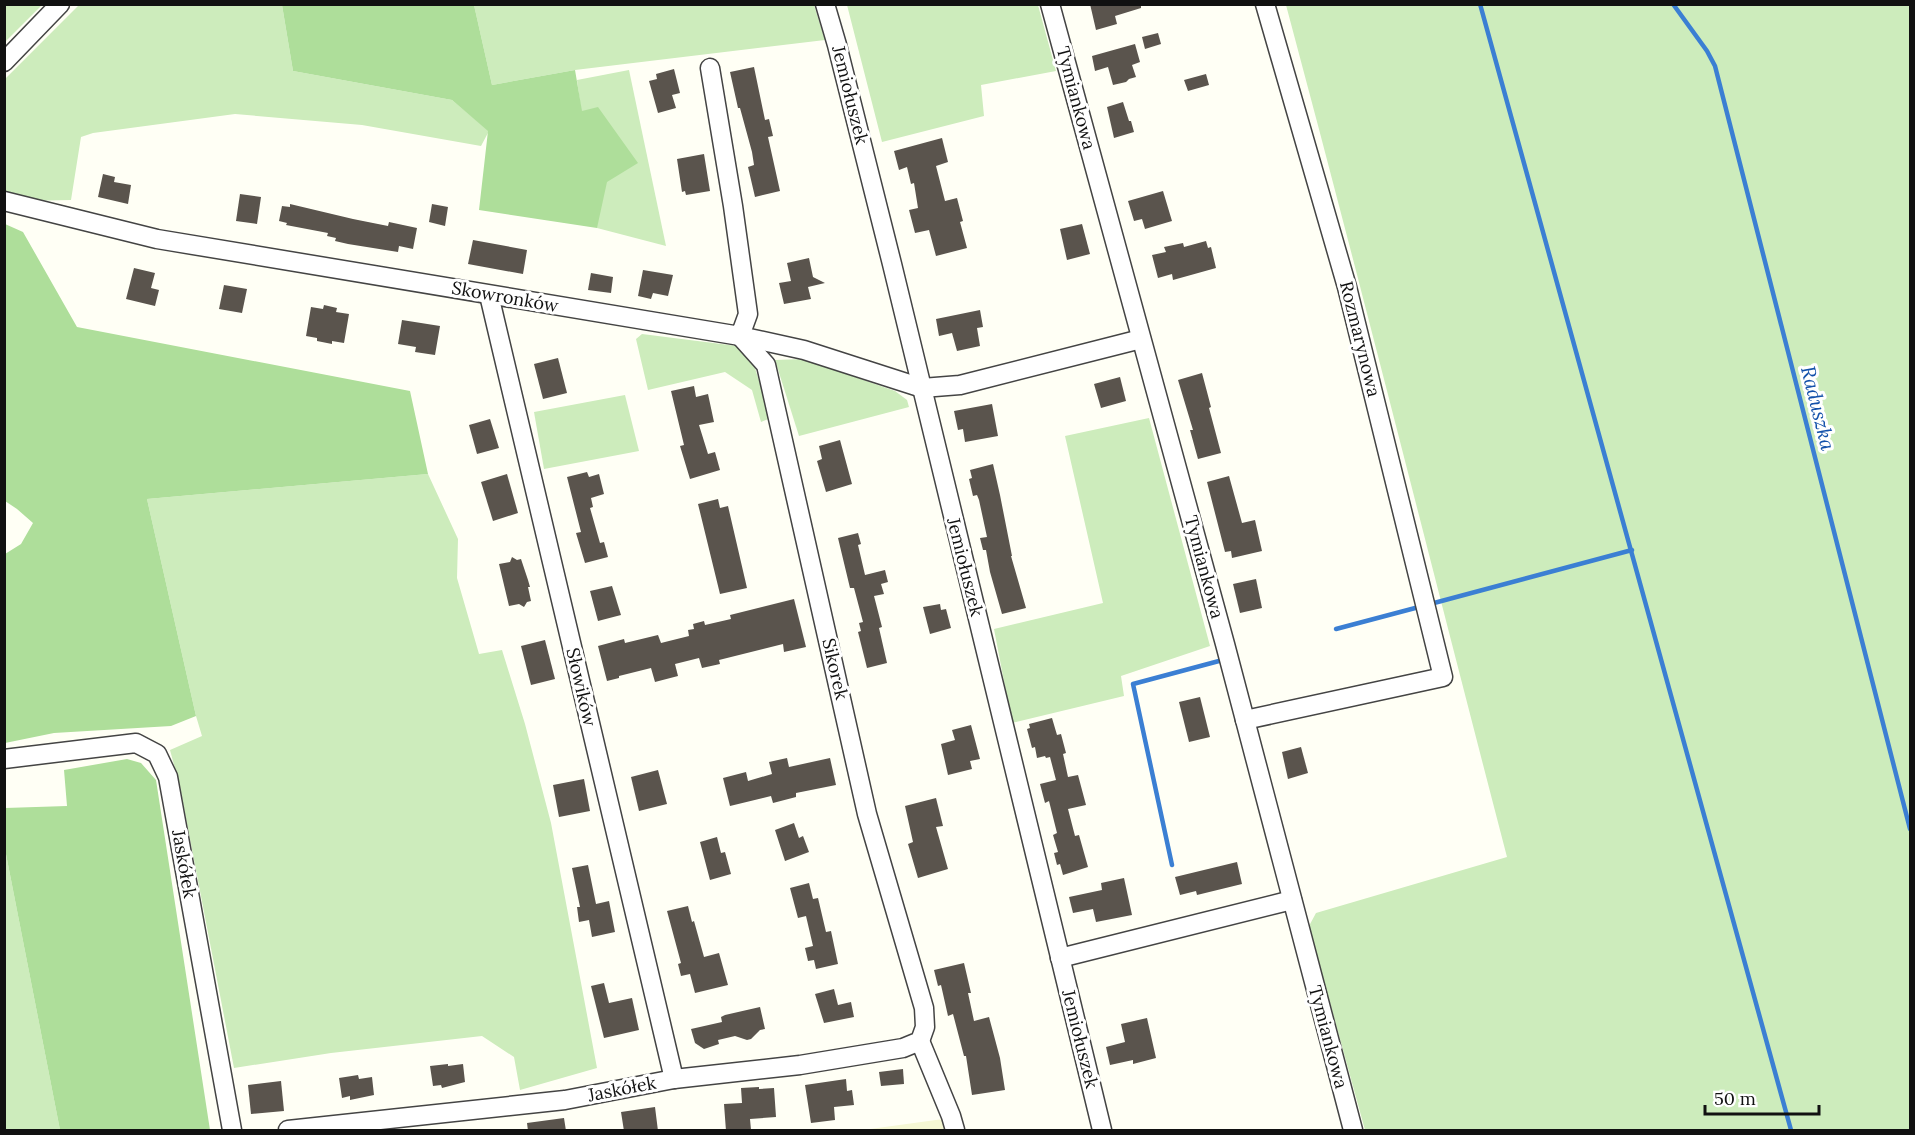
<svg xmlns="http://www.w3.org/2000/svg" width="1915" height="1135" font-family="Lora,serif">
<rect width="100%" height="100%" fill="#fffff5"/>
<polygon fill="#f5f7d3" points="943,1119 946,1130 863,1130"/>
<g fill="#cdecbc">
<polygon points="5,4 42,4 42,5 5,42"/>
<polygon points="79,5 282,5 293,71 452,100 489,131 481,146 362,125 235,114 93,133 81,137 71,200 22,201 5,195 5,79"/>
<polygon points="474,5 814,5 825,40 575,70 492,85"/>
<polygon points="847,5 1038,5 1056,71 981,85 984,116 882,142"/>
<path d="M1286 5H1910V1130H1365L1309 926 1316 913 1507 857C1433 573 1362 288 1286 5Z"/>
<polygon points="629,70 666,246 597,228 577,80"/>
<polygon points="642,334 737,346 753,362 771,418 761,422 752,390 725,372 648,390 636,339"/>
<polygon points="803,359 895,391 907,400 909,407 799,436 775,360"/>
<polygon points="625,395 639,451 544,469 534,412"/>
<polygon points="1149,418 1210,646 1121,676 1124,696 1012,723 994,629 1103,603 1065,436"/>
<polygon points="428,474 458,539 457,578 479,654 502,650 525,724 551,823 597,1068 520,1090 514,1057 482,1036 331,1053 234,1068 180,787 170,750 202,736 196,716 147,499"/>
<polygon points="5,849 60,1130 5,1130"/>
</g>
<g fill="#aede9a">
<polygon points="282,5 474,5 492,85 575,70 582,111 598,107 638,163 607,182 597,228 479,210 488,131 452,100 293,71"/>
<polygon points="5,224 23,232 77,327 410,391 428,474 147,499 196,716 171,726 54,733 5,743 5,554 21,544 33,523 17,509 5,501"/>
<polygon points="127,759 141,763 156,780 210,1130 60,1130 5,849 5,808 67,806 64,770"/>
</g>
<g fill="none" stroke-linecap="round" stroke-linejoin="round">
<g stroke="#3b7fd3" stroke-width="4.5">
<polyline points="1480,4 1791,1130"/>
<polyline points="1673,4 1707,51 1715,66 1910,829"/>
<polyline points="1434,603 1632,550"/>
<polyline points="1336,629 1419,607"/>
<polyline points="1172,865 1133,684 1219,661"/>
</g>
</g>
<g fill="#5a544d">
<polygon points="1090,4 1141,4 1141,8 1115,16 1117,24 1096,30"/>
<polygon points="1158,33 1161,44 1145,49 1142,37"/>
<polygon points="1135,44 1140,62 1132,65 1136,77 1129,79 1126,82 1113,85 1108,67 1095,71 1092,56"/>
<polygon points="754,67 765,120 769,119 773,136 768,137 780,191 755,197 748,167 754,165 752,152 740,108 738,108 730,72"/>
<polygon points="674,69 680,93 672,95 676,108 658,113 649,81 657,79 656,74"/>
<polygon points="1206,74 1209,85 1188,91 1184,80"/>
<polygon points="1123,102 1129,121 1131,121 1134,132 1114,138 1107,107"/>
<polygon points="942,138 948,162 936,166 945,201 957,198 963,221 960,222 967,248 936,256 929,230 915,233 909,210 918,208 914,183 911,184 907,167 899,170 894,151"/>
<polygon points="704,154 710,191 686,195 685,191 682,192 677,159"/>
<polygon points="103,174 115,177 114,182 131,185 128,204 98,197"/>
<polygon points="1163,191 1172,221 1145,229 1142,219 1134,221 1128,201"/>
<polygon points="240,194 261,197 257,224 236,221"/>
<polygon points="290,204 353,219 388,226 389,222 417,228 413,249 399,246 398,252 348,244 335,241 336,238 327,236 328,233 286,225 287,223 279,221 282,206 290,207"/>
<polygon points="432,204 448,207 445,226 429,222"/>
<polygon points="1082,224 1090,254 1067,260 1060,229"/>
<polygon points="473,240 527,250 523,274 468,264"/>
<polygon points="1206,241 1208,248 1211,247 1216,268 1173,280 1172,274 1158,278 1152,255 1166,252 1164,247 1183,243 1184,247"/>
<polygon points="809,258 813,277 825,283 808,287 811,299 784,304 779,283 791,281 787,263"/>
<polygon points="134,268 155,273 151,288 159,290 155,306 126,299"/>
<polygon points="643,270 673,275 668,296 653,293 651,299 638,296"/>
<polygon points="591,273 613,277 611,293 588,290"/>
<polygon points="224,285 247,289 242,313 219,309"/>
<polygon points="324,305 337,308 336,312 349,314 344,343 332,341 332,344 317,341 317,338 306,336 311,307 323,309"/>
<polygon points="980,310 983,327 977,328 980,346 957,351 952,333 939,336 936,319"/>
<polygon points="402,320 440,326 435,355 415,352 416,347 398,344"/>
<polygon points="558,358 567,393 543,399 534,364"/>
<polygon points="1202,373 1211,407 1209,408 1221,453 1198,459 1190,430 1193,430 1178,380"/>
<polygon points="1120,377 1126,401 1101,408 1094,384"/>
<polygon points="694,386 696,397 708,394 714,422 699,425 708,454 715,452 720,470 690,479 680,446 684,445 671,391"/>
<polygon points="992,404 998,436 965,442 963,429 958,430 954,411"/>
<polygon points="490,419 499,448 477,454 469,425"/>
<polygon points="840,440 852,484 826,492 817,461 822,459 819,446"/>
<polygon points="993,464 1000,495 1012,556 1011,556 1026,608 1002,614 990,572 986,550 983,550 980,538 987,537 979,500 977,495 973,496 969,479 972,478 970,470"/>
<polygon points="587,472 589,477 599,474 604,494 591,498 593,507 590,508 600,543 604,542 608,557 585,563 576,533 581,532 567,477"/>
<polygon points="507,474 518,513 493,521 481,482"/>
<polygon points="1229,476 1242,523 1255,520 1262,551 1232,558 1231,551 1225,552 1207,482"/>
<polygon points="718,499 720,508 728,506 747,588 720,594 698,504"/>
<polygon points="858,533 861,544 858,545 865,575 885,570 888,582 881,584 884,594 874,596 882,627 879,628 887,663 867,668 858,632 861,631 859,623 863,622 854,588 850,588 838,538"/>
<polygon points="512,557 517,560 521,559 528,580 530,587 528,587 531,601 527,602 524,607 519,604 509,606 499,564 510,562"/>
<polygon points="1256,579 1262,608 1240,613 1233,584"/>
<polygon points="612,586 621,615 598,621 590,591"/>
<polygon points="794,599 806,647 784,652 783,644 719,660 720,664 702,668 699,658 675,664 678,676 655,682 651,668 619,676 619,678 607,681 598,646 624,639 625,643 658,635 661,643 689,636 688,630 694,629 693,624 704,621 705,625 731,619 730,615"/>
<polygon points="940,604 941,610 946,609 951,628 930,634 923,607"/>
<polygon points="545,640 555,679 531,685 521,646"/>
<polygon points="1200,697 1210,737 1189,742 1179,702"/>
<polygon points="1052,718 1057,735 1061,734 1066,753 1063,754 1068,777 1078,775 1086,805 1068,809 1075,836 1079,835 1088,867 1063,875 1060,864 1057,865 1054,853 1058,852 1053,835 1057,833 1049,801 1045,803 1040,784 1056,780 1050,757 1046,758 1045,756 1037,758 1035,747 1032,748 1027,729 1030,728 1029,724"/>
<polygon points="971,725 980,759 970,761 972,769 948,775 941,744 955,740 952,730"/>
<polygon points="1301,747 1308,773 1288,779 1282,752"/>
<polygon points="787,758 789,767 830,758 836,785 796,793 796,797 773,803 771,796 730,806 723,778 746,772 748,781 772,774 769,762"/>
<polygon points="658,770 667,804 639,811 631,777"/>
<polygon points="584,779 590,811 559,817 553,785"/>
<polygon points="936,798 943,826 936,827 948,869 918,878 908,844 913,842 905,806"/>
<polygon points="794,823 799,838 803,836 809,852 785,861 775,830"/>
<polygon points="717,837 721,853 725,852 731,874 710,880 700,842"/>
<polygon points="1237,862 1242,884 1197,895 1196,891 1180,895 1175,877"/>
<polygon points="588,865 596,904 609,901 615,932 592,937 589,920 579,922 577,907 580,907 572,868"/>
<polygon points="1124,878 1132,915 1096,922 1093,909 1073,913 1069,897 1102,890 1101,883"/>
<polygon points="809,883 813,899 818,898 826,932 831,931 838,964 816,969 814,960 808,961 805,948 813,946 806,916 798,918 790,888"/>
<polygon points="688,906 692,922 694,921 704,957 719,953 728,985 695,993 690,974 681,976 678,964 681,963 667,911"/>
<polygon points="964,963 971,993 968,993 974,1021 989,1017 1000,1058 1005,1090 972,1095 966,1056 964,1056 953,1014 948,1016 941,985 938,986 934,970"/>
<polygon points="604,983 609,1003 632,998 639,1030 604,1038 591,986"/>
<polygon points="834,989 838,1005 851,1002 854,1017 824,1023 815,994"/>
<polygon points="760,1007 765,1029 760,1030 751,1039 747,1040 735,1036 718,1040 719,1044 704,1049 695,1043 691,1029 722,1022 721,1017 725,1015"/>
<polygon points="1147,1018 1156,1058 1133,1064 1133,1060 1110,1065 1106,1047 1125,1042 1121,1024"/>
<polygon points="448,1064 448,1066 463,1064 465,1082 442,1088 441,1085 433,1086 430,1066"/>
<polygon points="903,1069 904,1084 881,1086 879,1072"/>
<polygon points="358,1075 359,1079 372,1077 374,1095 350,1100 350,1096 342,1098 339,1078"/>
<polygon points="846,1079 847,1091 852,1090 854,1105 834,1107 835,1120 811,1123 805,1085"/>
<polygon points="281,1081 284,1111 251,1114 248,1085"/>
<polygon points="759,1087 759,1089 774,1088 776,1117 750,1119 751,1130 726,1131 724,1104 742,1103 741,1088"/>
<polygon points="655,1107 658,1131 624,1131 621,1112"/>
<polygon points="564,1118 566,1131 528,1131 527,1123"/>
</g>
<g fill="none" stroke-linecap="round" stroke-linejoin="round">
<g stroke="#444" stroke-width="21">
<g id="minor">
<polyline points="825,4 837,45 892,264 1102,1130"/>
<polyline points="1050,4 1225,644 1353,1130"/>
<polyline points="4,62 60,4"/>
<polyline points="4,201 157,239 740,336 748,314 733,206 710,68"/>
<polyline points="489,295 674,1079"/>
<polyline points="740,336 804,350 922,388 960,385 1141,339"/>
<polyline points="1245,720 1443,677 1347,287 1265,4"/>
<polyline points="4,759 136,743 157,754 168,777 232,1130"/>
<polyline points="1060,958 1292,900"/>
<polyline points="920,1041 951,1116 955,1130"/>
<polyline points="288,1130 565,1100 674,1079 800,1065 903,1048 920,1041 925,1027 924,1008 867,814 766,365 740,336"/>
</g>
</g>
<use href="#minor" stroke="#fff" stroke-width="18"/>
</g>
<g text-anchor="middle" stroke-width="6" stroke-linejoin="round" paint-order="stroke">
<g font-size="18" fill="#111" stroke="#fff">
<text transform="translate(850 95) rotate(76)" y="6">Jemiołuszek</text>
<text transform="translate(1076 98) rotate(75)" y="6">Tymiankowa</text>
<text transform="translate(505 297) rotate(10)" y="6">Skowronków</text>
<text transform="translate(1360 339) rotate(76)" y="6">Rozmarynowa</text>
<text transform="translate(965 567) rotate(76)" y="6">Jemiołuszek</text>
<text transform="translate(1204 567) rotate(75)" y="6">Tymiankowa</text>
<text transform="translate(835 669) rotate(77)" y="6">Sikorek</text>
<text transform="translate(581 687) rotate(77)" y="6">Słowików</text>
<text transform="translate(184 864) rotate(80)" y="6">Jaskółek</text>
<text transform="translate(1328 1037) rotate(75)" y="6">Tymiankowa</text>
<text transform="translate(1080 1039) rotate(76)" y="6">Jemiołuszek</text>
<text transform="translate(622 1089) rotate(-11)" y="6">Jaskółek</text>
</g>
<g font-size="20" font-style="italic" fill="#1351aa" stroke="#fff">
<text transform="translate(1818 408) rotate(76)" y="7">Raduszka</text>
</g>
</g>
<rect width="1915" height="1135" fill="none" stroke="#111111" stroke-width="12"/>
<path d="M1705 1105v9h114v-9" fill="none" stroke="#111111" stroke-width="3"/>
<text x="1714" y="1105" font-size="18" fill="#111111" stroke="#ffffff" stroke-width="4.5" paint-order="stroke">50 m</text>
</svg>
